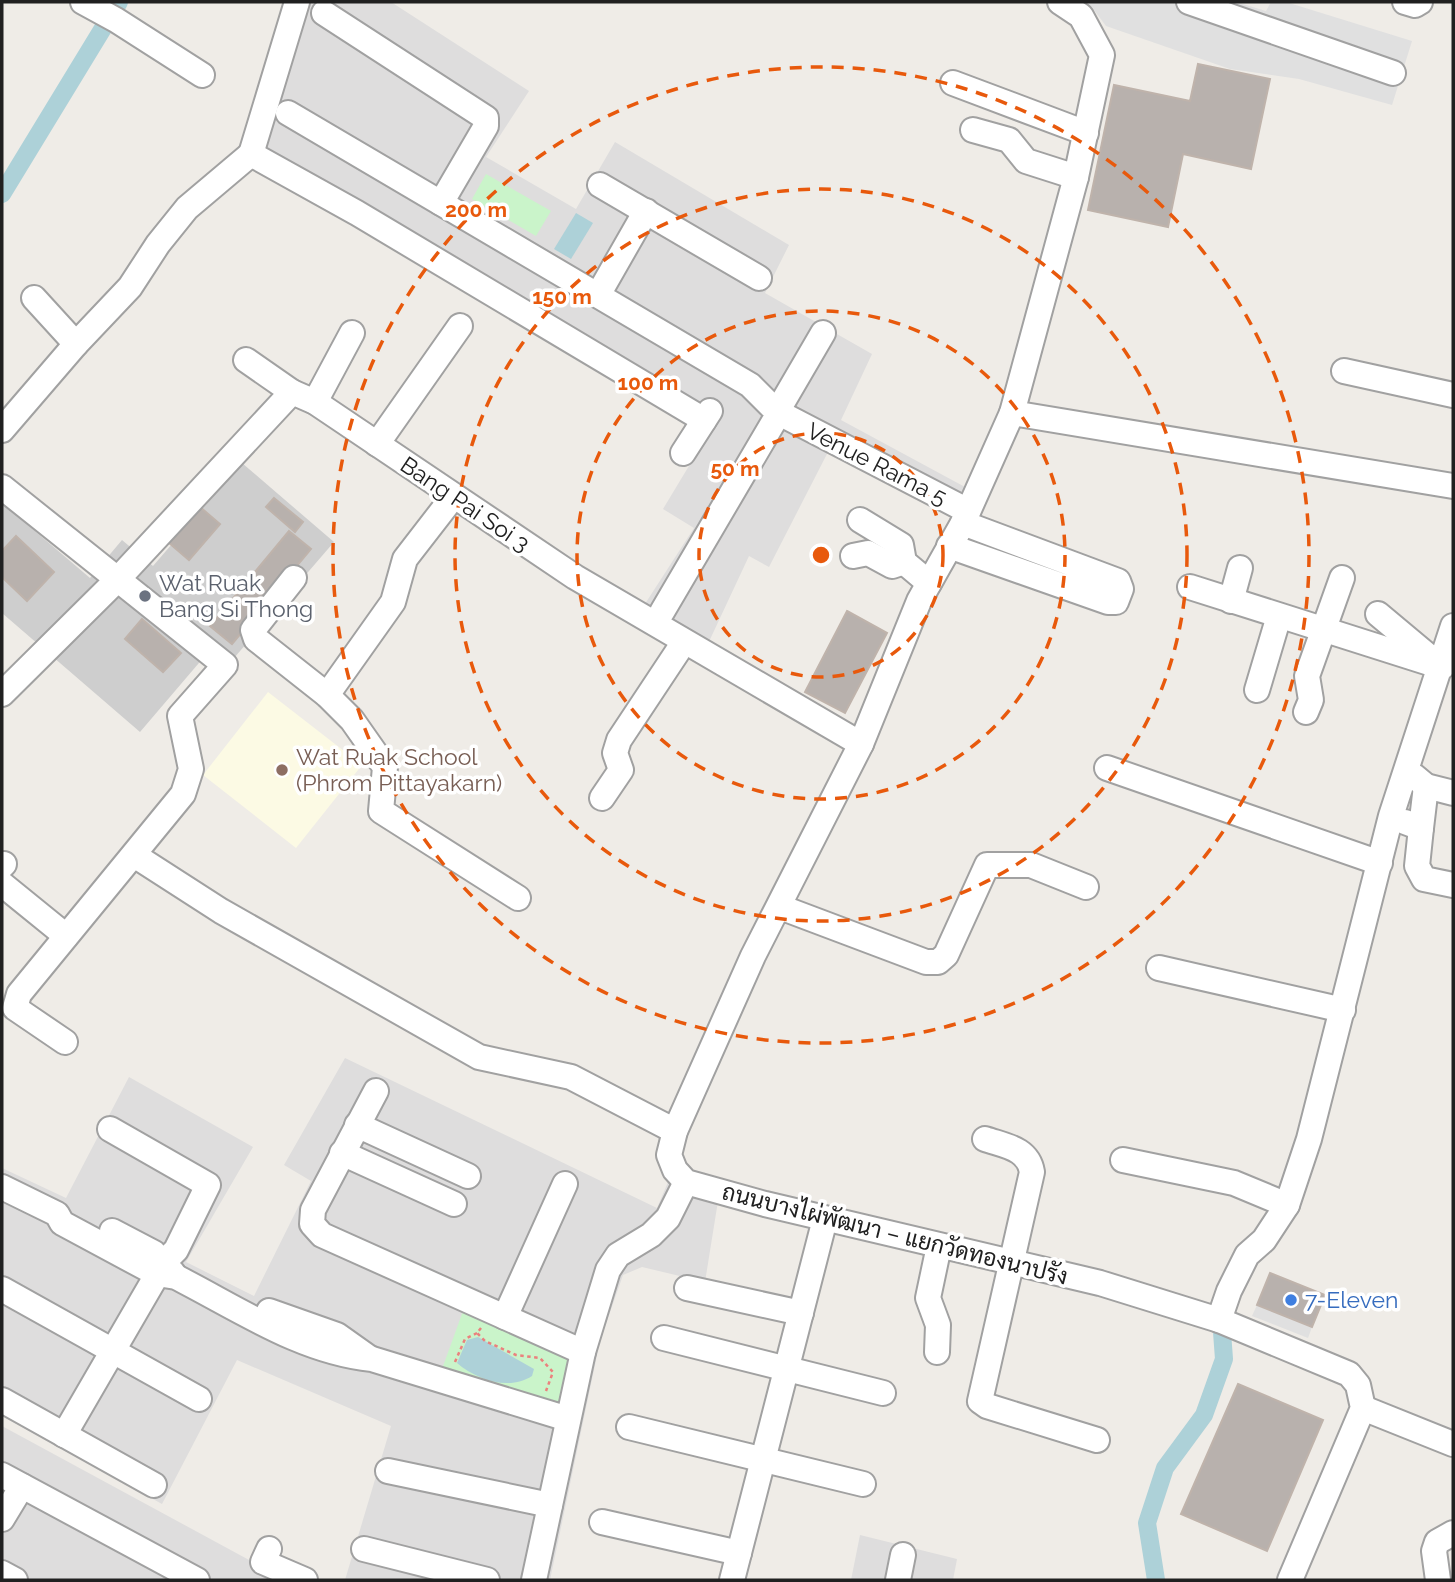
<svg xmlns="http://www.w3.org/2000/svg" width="1455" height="1582" font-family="Raleway,Sarabun,sans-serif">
<rect width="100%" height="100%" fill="#efece7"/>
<g fill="#dedddd">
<polygon points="306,2 391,2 529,91 486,157 576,209 615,142 789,245 765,293 872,354 841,420 965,487 954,516 828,452 769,567 749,556 706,648 643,607 694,528 663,509 716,421 274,161 264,147"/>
<polygon points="345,1058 657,1208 671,1175 718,1201 705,1282 642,1267 623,1275 600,1341 550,1580 345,1580 391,1426 237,1360 162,1504 2,1416 2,1168 66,1198 129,1077 253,1147 186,1262 254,1296 311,1181 284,1165"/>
<polygon points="2,1426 286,1580 2,1580"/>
<polygon points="860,1535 957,1559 953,1580 851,1580"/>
</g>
<polygon fill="#fcfae4" points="268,692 362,765 296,848 203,775"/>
<polygon fill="#cecece" points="242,463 334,542 228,665 210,650 140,732 2,613 2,503 90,578 122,540 153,566"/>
<g fill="#caf4ca">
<polygon points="486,174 551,211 536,236 472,199"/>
<polygon points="467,1300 583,1352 568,1419 434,1391"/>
</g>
<g fill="#e0e0e0">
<polygon points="1080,2 1236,2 1266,11 1271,2 1286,2 1412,41 1392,105 1299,79 1230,69 1106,26 1094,10"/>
<polygon points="1257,1305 1312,1327 1308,1338 1252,1316"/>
</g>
<g fill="#add1d8">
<polygon points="576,213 593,223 571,259 554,249"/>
<path d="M478 1337 534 1369 532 1376C509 1391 477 1380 457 1363L467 1340Z"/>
</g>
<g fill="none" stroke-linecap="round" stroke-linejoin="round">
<g stroke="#add1d8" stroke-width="18">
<polyline points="2,194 119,2"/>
<polyline points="1156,1580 1147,1523 1165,1468 1204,1415 1224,1359 1222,1332"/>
</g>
</g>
<g fill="#b8b1ad" stroke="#bfb3ab" stroke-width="2">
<polygon points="1198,64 1270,79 1251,169 1183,154 1168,227 1088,210 1114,85 1190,101"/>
<polygon points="274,498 303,522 295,532 266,507"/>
<polygon points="200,507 220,524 189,560 169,543"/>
<polygon points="289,531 311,549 232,644 210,626"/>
<polygon points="16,536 54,572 27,601 2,577 2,551"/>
<polygon points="847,611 887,633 845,713 805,692"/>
<polygon points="142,619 181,653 163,672 125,639"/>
<polygon points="1270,1273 1325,1295 1312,1327 1257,1305"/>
<polygon points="1238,1384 1323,1420 1267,1551 1181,1514"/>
</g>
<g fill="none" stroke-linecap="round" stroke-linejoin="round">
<g stroke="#a1a1a1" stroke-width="28">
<g id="minor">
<polyline points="83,2 116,20 202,75"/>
<polyline points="297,2 251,154 357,213 704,420"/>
<polyline points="1060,2 1081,16 1102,55 1076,177 1012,413 963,523 919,601 861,744 753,956 675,1131 669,1155 675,1170 686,1182 765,1204 1100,1283 1219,1320 1349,1374 1358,1385 1363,1408 1290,1580"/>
<polyline points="1189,2 1393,73"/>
<polyline points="1405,2 1415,5 1420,2"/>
<polyline points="324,13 486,118 486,126 441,203"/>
<polyline points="953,83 1086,133"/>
<polyline points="288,113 750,385 771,406"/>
<polyline points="973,130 1009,140 1026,161 1076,177"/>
<polyline points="600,185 759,278"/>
<polyline points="598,295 646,211"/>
<polyline points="76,344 130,287 158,244 187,208 251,154"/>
<polyline points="246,360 292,392"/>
<polyline points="1344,371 1453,395"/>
<polyline points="315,402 352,333"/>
<polyline points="781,405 823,333"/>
<polyline points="1012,413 1453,486"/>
<polyline points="787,417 968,511"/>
<polyline points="2,430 76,344 34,298"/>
<polyline points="377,444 460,326"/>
<polyline points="683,453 710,411"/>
<polyline points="2,487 225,665 180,716 191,769 183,794 19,994 15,1008 65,1042"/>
<polyline points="860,520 901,545 904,562 929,583"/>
<polyline points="949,546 1108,602 1116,602 1121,589 1118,581 963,523"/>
<polyline points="853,556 868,553 892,566 904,562"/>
<polyline points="294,578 253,630 256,639 327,695 352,720 385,767 381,811 518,898"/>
<polyline points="1190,587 1442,667"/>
<polyline points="1231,601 1240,568"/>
<polyline points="662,612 773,423"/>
<polyline points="1378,614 1433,660"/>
<polyline points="1257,690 1279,616"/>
<polyline points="2,694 117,580 292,392 315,402 575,577 861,744"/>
<polyline points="327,695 393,602 405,559 453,497"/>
<polyline points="1306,712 1311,700 1307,676 1342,578"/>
<polyline points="1107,768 1380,863"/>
<polyline points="1414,776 1426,786 1453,793"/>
<polyline points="602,798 621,770 615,753 619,740 684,642"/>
<polyline points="1405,822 1421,828 1426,786"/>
<polyline points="1421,828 1417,866 1424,879 1453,885"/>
<polyline points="134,855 221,911 479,1057 571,1077 675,1131"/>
<polyline points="2,866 4,864"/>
<polyline points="2,884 66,936"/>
<polyline points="780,907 926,962 938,962 946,955 987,865 1031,865 1086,887"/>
<polyline points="1159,968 1343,1010"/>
<polyline points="376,1091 313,1210 312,1224 322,1235 583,1352"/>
<polyline points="357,1125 468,1176"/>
<path d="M985 1139C1005 1146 1028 1148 1032 1172L980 1401 987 1406 1097 1440"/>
<polyline points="342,1153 454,1204"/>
<polyline points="1123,1160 1234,1183 1287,1205"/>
<path d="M2 1187 57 1214 62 1223 157 1274 176 1277C239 1309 301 1352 372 1359L568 1419"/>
<polyline points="112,1231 154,1253 173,1273"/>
<polyline points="687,1288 801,1313"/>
<polyline points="2,1289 199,1399"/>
<polyline points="269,1311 337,1335 368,1357"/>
<polyline points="505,1317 565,1184"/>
<polyline points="1219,1320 1229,1291 1247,1255 1264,1240 1287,1205 1309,1139 1391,816 1453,626"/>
<polyline points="664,1338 883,1393"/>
<polyline points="937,1352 938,1325 928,1298 939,1246"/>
<polyline points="2,1400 154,1485"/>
<polyline points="1363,1408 1453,1444"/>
<polyline points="629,1427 863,1484"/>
<polyline points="64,1435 165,1261 176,1250 208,1185 110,1129"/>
<polyline points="388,1471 550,1505"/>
<polyline points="2,1475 197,1580"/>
<polyline points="2,1519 22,1486"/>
<polyline points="602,1522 739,1553"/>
<polyline points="269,1549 263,1562 305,1580"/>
<polyline points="364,1549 487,1580"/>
<polyline points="2,1573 15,1580"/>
<polyline points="534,1580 583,1352 608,1270 618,1255 651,1235 668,1218 686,1182"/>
<polyline points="732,1580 825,1219"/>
<polyline points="898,1580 903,1555"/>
<polyline points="1438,1580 1434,1551 1437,1542 1453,1533"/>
</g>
</g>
<g stroke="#eb817d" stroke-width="2.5" stroke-dasharray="3.5 3.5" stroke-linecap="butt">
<polyline points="481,1328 477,1333 485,1341 516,1355 540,1358 553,1372 546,1391"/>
<polyline points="455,1362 465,1339 477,1333"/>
</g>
<use href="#minor" stroke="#fff" stroke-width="24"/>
</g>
<g fill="none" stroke="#e8590c" stroke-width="3.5" stroke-dasharray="12 9">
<circle cx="821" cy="555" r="122"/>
<circle cx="821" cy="555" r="244"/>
<circle cx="821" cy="555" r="366"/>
<circle cx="821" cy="555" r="488"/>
</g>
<circle fill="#6b7280" stroke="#fff" stroke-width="2.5" cx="145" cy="596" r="7"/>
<circle fill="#8d6e63" stroke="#fff" stroke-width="2.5" cx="282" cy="770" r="7"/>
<circle fill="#3f7fe0" stroke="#fff" stroke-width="2.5" cx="1291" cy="1300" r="7"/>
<g text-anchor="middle" stroke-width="7" stroke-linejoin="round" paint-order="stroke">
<g font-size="23" fill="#202020" stroke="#fff">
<text transform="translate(877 464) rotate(27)" y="8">Venue Rama 5</text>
<text transform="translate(465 504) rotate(34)" y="8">Bang Pai Soi 3</text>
<text transform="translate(895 1234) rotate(14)" y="8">ถนนบางไผ่พัฒนา – แยกวัดทองนาปรัง</text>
</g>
<g font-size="23" fill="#5b616d" stroke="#fff" text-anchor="start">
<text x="159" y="591">Wat Ruak<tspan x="159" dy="26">Bang Si Thong</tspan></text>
</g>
<g font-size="23" fill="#785e54" stroke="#fff" text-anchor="start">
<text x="296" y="765">Wat Ruak School<tspan x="296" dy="26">(Phrom Pittayakarn)</tspan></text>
</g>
<g font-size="23" fill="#366cbe" stroke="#fff" text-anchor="start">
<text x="1305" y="1308">7-Eleven</text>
</g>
</g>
<circle cx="821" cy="555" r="10" fill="#e8590c" stroke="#fff" stroke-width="3.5"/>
<g font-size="21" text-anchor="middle" font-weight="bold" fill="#e8590c" stroke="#fff" stroke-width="7" stroke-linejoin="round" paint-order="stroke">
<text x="476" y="217">200 m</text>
<text x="562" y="304">150 m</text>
<text x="648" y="390">100 m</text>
<text x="735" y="476">50 m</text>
</g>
<rect width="1455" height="1582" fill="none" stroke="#202020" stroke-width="7"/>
</svg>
